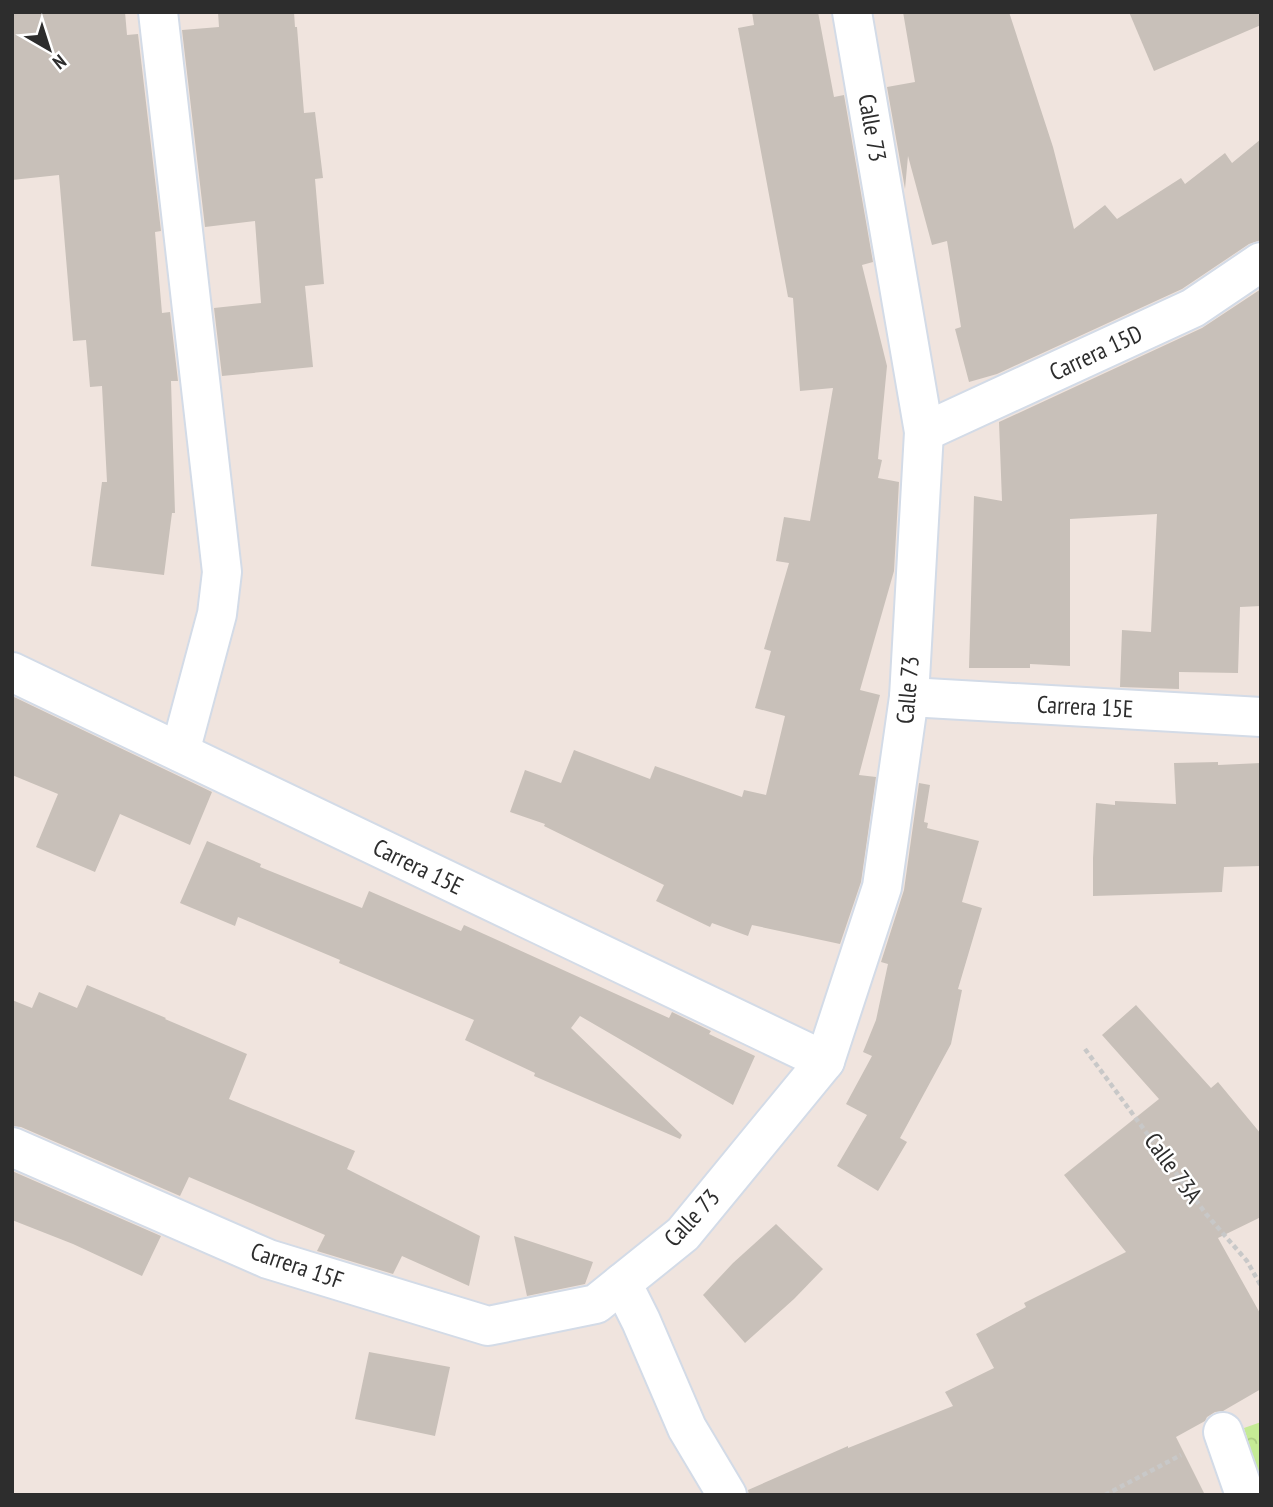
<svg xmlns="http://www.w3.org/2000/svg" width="1273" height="1507" font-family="'PT Sans Narrow',sans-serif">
<defs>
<pattern id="park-crowns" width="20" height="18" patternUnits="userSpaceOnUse" patternTransform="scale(1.75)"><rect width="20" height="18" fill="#c5eb95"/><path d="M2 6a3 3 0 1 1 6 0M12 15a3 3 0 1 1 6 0" fill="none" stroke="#aaca81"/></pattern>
</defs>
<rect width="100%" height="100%" fill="#f0e4de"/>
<polygon fill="url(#park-crowns)" points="1261,1422 1261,1482 1244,1428"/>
<g fill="#c8c0b9">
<polygon points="12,12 125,12 127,35 138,34 161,231 155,232 162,313 170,312 178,381 171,381 175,513 172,513 164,575 91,566 102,482 107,482 102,386 90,387 86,340 73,341 59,175 12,180"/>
<polygon points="218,12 294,12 295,27 297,27 304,113 315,112 323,178 315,179 324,284 305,286 313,367 222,376 214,308 261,303 255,221 205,227 182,30 219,27"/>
<polygon points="752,12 818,12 834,97 844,95 873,262 862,265 887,366 878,459 882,460 878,478 899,482 894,571 860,690 880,695 859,775 876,777 861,882 840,944 752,925 748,936 712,923 710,927 656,901 664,885 544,826 545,824 510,812 525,770 561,783 574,750 650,779 655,766 742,797 744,790 766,795 785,716 755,708 771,651 764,649 789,563 776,561 784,517 810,521 833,388 800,391 793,298 788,297 738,28 754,25"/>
<polygon points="903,12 1009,12 1053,147 1074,229 1105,205 1117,219 1181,178 1185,184 1225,153 1232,163 1261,139 1261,240 1249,244 1182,289 997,374 969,382 955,329 961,327 947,241 932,245 908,156 905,189 887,87 915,82"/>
<polygon points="1129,12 1261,12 1261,25 1154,71"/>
<polygon points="1261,289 1261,606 1240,607 1238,673 1179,672 1179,689 1120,687 1122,630 1151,632 1157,514 1070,519 1070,666 1030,664 1030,668 969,668 974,496 1002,501 999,422 1202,328"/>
<polygon points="12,696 212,792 190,845 120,814 95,872 36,847 58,794 12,775"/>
<polygon points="1218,762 1218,765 1261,763 1261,866 1224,867 1222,892 1093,896 1093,858 1096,803 1115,805 1115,801 1176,804 1174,763"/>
<polygon points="919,783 930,785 924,822 928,823 927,828 979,841 962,902 982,908 958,989 962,990 951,1044 900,1138 907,1142 878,1191 837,1166 867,1115 846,1104 872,1056 863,1052 876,1020 888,964 881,962 904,890"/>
<polygon points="207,841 261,864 260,867 362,908 369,891 461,931 464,925 669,1018 672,1012 711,1031 709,1034 755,1056 733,1105 580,1016 571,1028 682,1135 680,1139 534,1076 535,1073 465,1040 474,1020 339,963 340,960 238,917 235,926 180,903"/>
<polygon points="87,985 166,1018 165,1019 247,1054 229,1099 355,1151 347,1169 480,1236 469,1286 402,1256 393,1274 317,1251 325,1235 189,1177 180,1196 21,1127 12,1126 12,1000 32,1008 39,992 77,1008"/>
<polygon points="1136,1005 1211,1088 1218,1082 1261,1134 1261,1217 1218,1238 1261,1315 1261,1389 1223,1411 1215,1412 1207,1417 1205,1421 1176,1437 1205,1495 749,1495 748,1490 848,1446 848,1448 953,1406 945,1392 994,1368 976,1334 1026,1307 1024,1303 1126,1252 1064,1175 1159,1099 1102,1035"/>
<polygon points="12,1171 161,1236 142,1276 73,1244 12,1220"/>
<polygon points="776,1224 823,1269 794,1299 745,1343 703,1295 733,1263"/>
<polygon points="514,1236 593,1262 585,1284 527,1296"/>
<polygon points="369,1352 450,1367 435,1436 355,1419"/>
</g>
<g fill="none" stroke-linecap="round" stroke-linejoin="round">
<g stroke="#d3dbe7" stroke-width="42">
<g id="minor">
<polyline points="158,12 222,572 217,614 180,752"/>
<polyline points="924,432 1193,308 1261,262"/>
<polyline points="12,672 825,1061"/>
<polyline points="909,697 1261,717"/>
<polyline points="12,1147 268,1259 488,1326 596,1304 683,1234 825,1061 882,887 909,697 924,432 852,12"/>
<polyline points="622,1283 641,1321 687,1428 727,1495"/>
<polyline points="1223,1432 1245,1495"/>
</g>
</g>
<g stroke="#c8c8c8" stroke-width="4.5" stroke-dasharray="5 3.5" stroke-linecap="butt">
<polyline points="1085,1049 1206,1214 1247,1261 1261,1286"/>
<polyline points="1105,1495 1181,1455"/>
</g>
<use href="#minor" stroke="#fff" stroke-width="38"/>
</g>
<g text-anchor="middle" stroke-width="5" stroke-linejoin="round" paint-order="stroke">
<g font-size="24" fill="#2d2d2d" stroke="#fff">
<text transform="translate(872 128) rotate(80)" y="8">Calle 73</text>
<text transform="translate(1096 353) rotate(-25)" y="8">Carrera 15D</text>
<text transform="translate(908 690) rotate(-85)" y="8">Calle 73</text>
<text transform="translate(1085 707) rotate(3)" y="8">Carrera 15E</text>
<text transform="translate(418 867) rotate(26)" y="8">Carrera 15E</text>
<text transform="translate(1173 1168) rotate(54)" y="8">Calle 73A</text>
<text transform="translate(692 1218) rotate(-47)" y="8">Calle 73</text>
<text transform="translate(297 1266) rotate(19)" y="8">Carrera 15F</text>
</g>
</g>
<rect width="1273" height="1507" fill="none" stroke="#2d2d2d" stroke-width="28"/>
<g transform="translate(49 49) rotate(141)" stroke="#ffffff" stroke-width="5" paint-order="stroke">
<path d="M0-5L12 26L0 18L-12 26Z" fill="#2d2d2d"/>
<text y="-10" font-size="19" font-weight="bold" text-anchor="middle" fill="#2d2d2d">N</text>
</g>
</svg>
